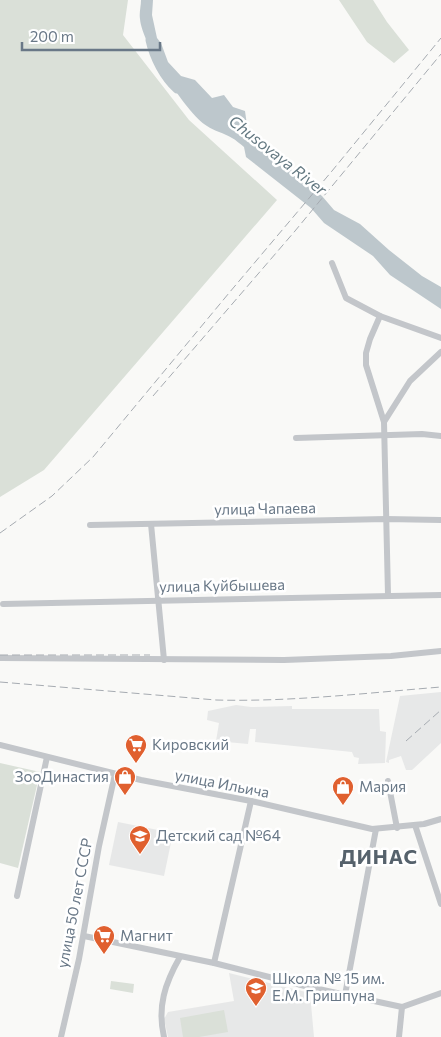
<svg xmlns="http://www.w3.org/2000/svg" width="441" height="1037" font-family="Commissioner,sans-serif">
<rect width="100%" height="100%" fill="#f9f9f7"/>
<g fill="#e7e8e8">
<polygon points="441,692 441,743 412,770 406,770 401,756 389,760 389,763 386,762 400,696"/>
<polygon points="236,705 251,707 292,706 292,709 379,709 380,731 386,732 385,763 358,764 359,758 354,757 352,752 255,742 256,729 250,729 248,744 216,741 219,723 207,720 208,711"/>
<polygon points="118,822 173,833 164,876 109,865"/>
<polygon points="229,973 310,993 314,1037 168,1037 164,1019 168,1012 234,1001"/>
</g>
<g fill="#dae0d8">
<polygon points="0,0 128,0 123,35 189,120 277,200 44,470 0,497"/>
<polygon points="339,0 373,0 387,22 409,50 394,63 367,42"/>
<polygon points="0,763 40,772 18,868 0,863"/>
<polygon points="111,981 134,984 133,993 110,989"/>
<polygon points="224,1010 228,1032 199,1037 183,1037 180,1018"/>
</g>
<path fill="#bdc7cc" d="M141 0H153L152 15 157 38 161 43 168 62 181 76 195 80 212 98 224 95 233 107 245 111 248 132 322 196 334 210 360 224 389 250 422 276 441 287V309L390 275 373 256 324 223 311 208 246 157 244 147C240 144 236 140 232 138 224 133 214 131 207 126 186 113 142 44 140 19 139 13 141 6 141 0Z"/>
<g fill="none" stroke-linecap="round" stroke-linejoin="round">
<path stroke="#bdc7cc" stroke-width="9" d="M150 40C154 58 164 77 177 89"/>
<g stroke="#c3c6ca" stroke-width="6">
<polyline points="332,263 346,298 380,316 441,338"/>
<polyline points="380,316 370,339 366,353 366,365 384,422"/>
<polyline points="296,438 422,434 441,436"/>
<polyline points="151,524 164,660"/>
<polyline points="90,525 386,519 441,520"/>
<polyline points="388,595 384,422 410,381 441,352"/>
<polyline points="3,604 441,595"/>
<polyline points="0,658 284,660 391,656 441,651"/>
<polyline points="0,745 141,780 251,801 372,829 424,824 441,819"/>
<polyline points="388,781 397,828"/>
<polyline points="415,825 441,904"/>
<polyline points="17,896 47,757"/>
<polyline points="84,936 214,963 309,987 402,1007 441,993"/>
<polyline points="214,963 251,801"/>
<polyline points="345,995 376,829"/>
<polyline points="61,1037 79,959 99,846 115,774"/>
<path d="M164 1037C157 1007 165 983 180 957"/>
<polyline points="399,1037 402,1007"/>
</g>
<g stroke="#a6abb1" stroke-width="1" stroke-dasharray="8 4" stroke-linecap="butt">
<polyline points="153,396 295,231 441,54"/>
<polyline points="0,533 52,496 93,457 229,293 332,171 441,38"/>
<polyline points="0,655 150,655"/>
<path d="M0 682 216 700C291 702 366 693 441 687"/>
<polyline points="406,741 441,710"/>
</g>
</g>
<defs>
<g id="supermarket-pin" transform="scale(1.125)"><path d="M0 17L-7.5 6A9.5 9.5 0 1 1 7.5 6Z" fill="#e0602f" stroke="#fff"/><path d="M-6-5.5h2.5l.6 2H6L4.5 2H-2.5L-4.4-4H-6ZM-1.5 3.2a1.3 1.3 0 1 0 .1 0ZM3 3.2a1.3 1.3 0 1 0 .1 0Z" fill="#fff"/></g>
<g id="shop-pin" transform="scale(1.125)"><path d="M0 17L-7.5 6A9.5 9.5 0 1 1 7.5 6Z" fill="#e0602f" stroke="#fff"/><path d="M-5-2.5h2.3a2.7 3.5 0 0 1 5.4 0H5L5.5 6h-11ZM-1.5-2.5h3a1.5 2.3 0 0 0-3 0Z" fill="#fff"/></g>
<g id="school-pin" transform="scale(1.125)"><path d="M0 17L-7.5 6A9.5 9.5 0 1 1 7.5 6Z" fill="#e0602f" stroke="#fff"/><path d="M0-5L7-2L0 1L-7-2ZM-4 1L0 2.5L4 1V4Q0 6-4 4Z" fill="#fff"/></g>
</defs>
<g fill-rule="evenodd">
<use href="#supermarket-pin" x="136" y="745"/>
<use href="#shop-pin" x="125" y="777"/>
<use href="#shop-pin" x="343" y="787"/>
<use href="#school-pin" x="140" y="836"/>
<use href="#supermarket-pin" x="104" y="936"/>
<use href="#school-pin" x="256" y="988"/>
</g>
<g text-anchor="middle" stroke-width="5" stroke-linejoin="round" paint-order="stroke">
<g font-size="15" fill="#697887" stroke="#fff">
<text transform="translate(265 509) rotate(-1)" y="5">улица Чапаева</text>
<text transform="translate(222 586) rotate(-1)" y="5">улица Куйбышева</text>
<text transform="translate(222 784) rotate(11)" y="5">улица Ильича</text>
<text transform="translate(75 903) rotate(-79)" y="5">улица 50 лет СССР</text>
</g>
<g font-size="15" fill="#697887" stroke="#fff" text-anchor="start">
<text x="152" y="750">Кировский</text>
<text x="109" y="782" text-anchor="end">ЗооДинастия</text>
<text x="359" y="792">Мария</text>
<text x="156" y="841">Детский сад №64</text>
<text x="120" y="941">Магнит</text>
<text x="272" y="984">Школа № 15 им.<tspan x="272" dy="17">Е.М. Гришпуна</tspan></text>
</g>
<g font-size="16" font-style="italic" fill="#647982" stroke="#fff">
<text transform="translate(278 155) rotate(38)" y="6">Chusovaya River</text>
</g>
<g font-size="20" font-weight="bold" letter-spacing="1" fill="#56626c" stroke="#fff">
<text x="379" y="864">ДИНАС</text>
</g>
</g>
<path d="M22 42v8h138v-8" fill="none" stroke="#697887" stroke-width="2.5"/>
<text x="30" y="42" font-size="15" fill="#697887" stroke="#ffffff" stroke-width="4" paint-order="stroke">200 m</text>
</svg>
